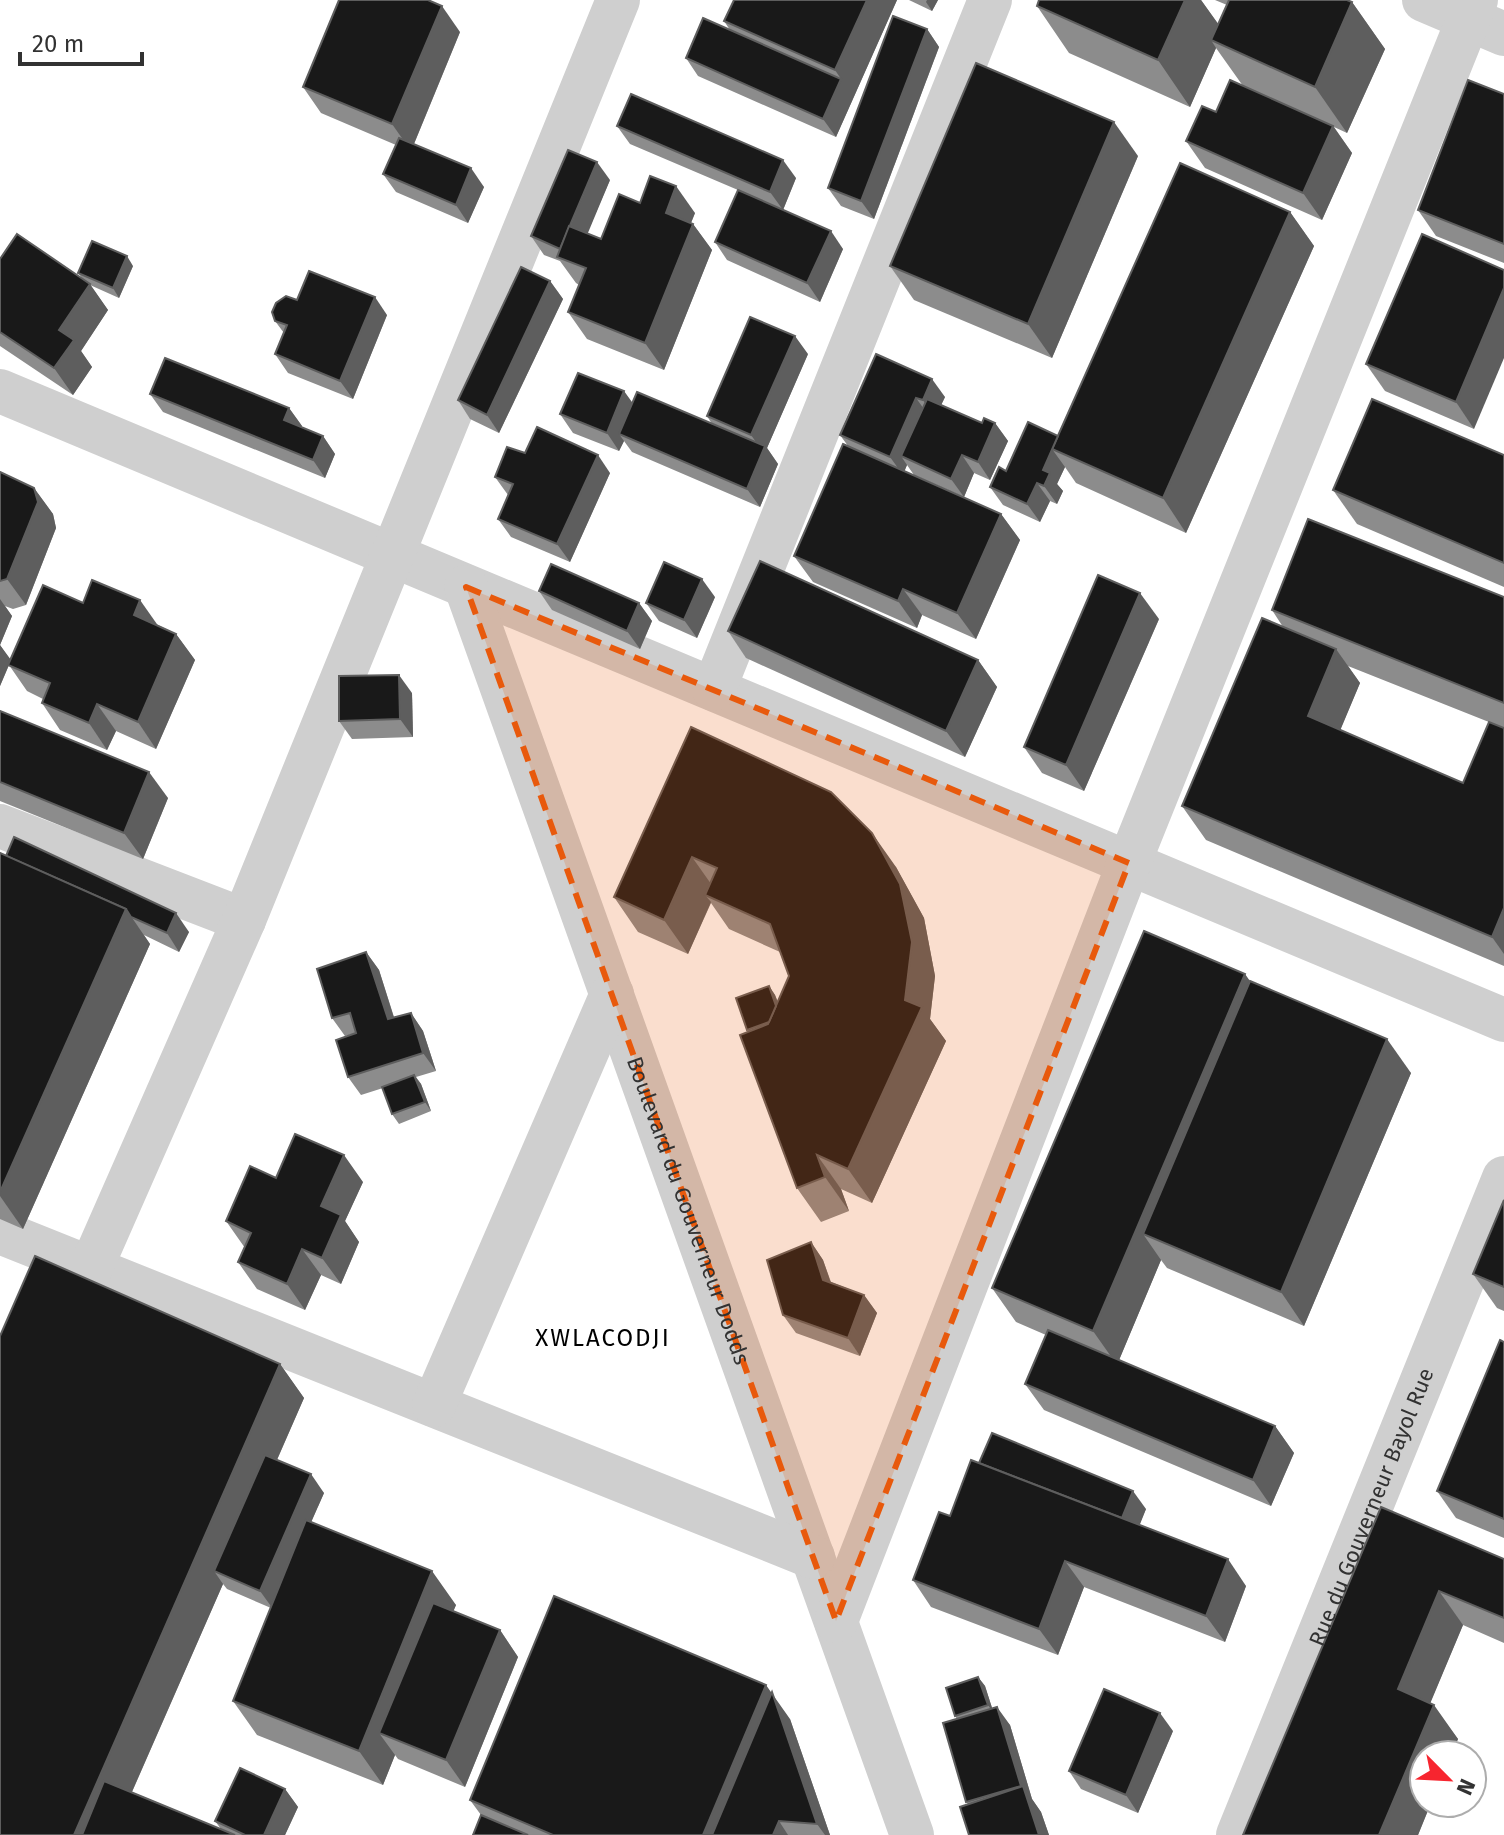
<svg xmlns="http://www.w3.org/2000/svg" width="1504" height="1835" font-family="'Fira Sans',sans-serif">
<rect width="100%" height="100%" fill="#fff"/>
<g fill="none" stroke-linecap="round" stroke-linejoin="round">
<g stroke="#cfcfcf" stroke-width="44">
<polyline points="1424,0 1504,34"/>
<polyline points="0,391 1504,1020"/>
<path id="s1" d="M466 587 912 1835"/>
<polyline points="714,689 990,0"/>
<polyline points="0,826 244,920"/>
<polyline points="0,1232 813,1557"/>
<polyline points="91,1268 244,920 618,0"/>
<polyline points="434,1405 612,994"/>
<polyline points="836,1621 1129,863 1476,0"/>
<path id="s2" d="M1238 1835 1504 1178"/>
</g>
</g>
<g fill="#8c8c8c">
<polygon points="734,0 897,0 836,137 698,76 686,58 730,30 724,21"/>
<polygon points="909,0 938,0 932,11"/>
<polygon points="1039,0 1201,0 1218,24 1227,5 1215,0 1347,0 1352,2 1385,49 1347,133 1334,127 1352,153 1322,220 1205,168 1186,141 1243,86 1216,48 1190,107 1069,53 1037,6"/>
<polygon points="927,29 939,47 874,219 841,206 828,188"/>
<polygon points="460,32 414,144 484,187 468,223 396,192 383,174 396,145 321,113 303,87"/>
<polygon points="1504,94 1504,263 1436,236 1418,210"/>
<polygon points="617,126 796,178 783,210 843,249 820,302 727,260 715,242 738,190 630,144"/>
<polygon points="1138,156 1052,358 914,300 890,266"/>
<polygon points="610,180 587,233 601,239 640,203 695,213 691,223 693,224 712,250 664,370 587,339 568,312 579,285 576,283 560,261 544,255 531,236"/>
<polygon points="1290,212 1314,246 1186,533 1076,483 1065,467 1057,484 1063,491 1057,504 1050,501 1040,522 1003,505 990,487 1006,471 1058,436"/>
<polygon points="1422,234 1474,429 1385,391 1366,364"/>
<polygon points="0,259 82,278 78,273 133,266 119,298 90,285 108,310 81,351 92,367 73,395 0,346"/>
<polygon points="550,281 563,299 499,433 470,419 458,400"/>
<polygon points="297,300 387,315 353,399 288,373 275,354 284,333 275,321"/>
<polygon points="808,354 767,448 778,464 760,507 632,452 624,441 619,451 573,433 560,414 632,402 712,424 707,416"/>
<polygon points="876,354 945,397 941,405 982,423 995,423 1008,441 990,480 974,473 964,497 914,475 907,465 904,471 1001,514 1020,540 976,639 922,615 917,628 813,582 794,556 848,446 840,435"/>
<polygon points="150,394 289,408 302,426 301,427 323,436 335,454 325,478 163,412"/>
<polygon points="525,453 610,473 570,562 511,537 498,519 508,495 495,477"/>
<polygon points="1504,455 1504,587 1357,524 1333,490"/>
<polygon points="0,472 34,488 53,514 56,528 26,605 13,609 5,606 12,616 0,645 10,660 83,603 158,625 176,634 195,660 156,749 116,731 107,750 60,730 42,703 43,699 27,691 9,665 0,686"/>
<polygon points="539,591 639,603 652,621 640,649 552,610"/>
<polygon points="715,597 697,638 659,621 646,603"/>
<polygon points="1504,597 1504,728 1348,666 1360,683 1340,730 1463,783 1504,728 1504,966 1206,840 1182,806 1283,627 1272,610"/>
<polygon points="1159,619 1084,791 1042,773 1024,747"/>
<polygon points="728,631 978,660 997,687 965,757 746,658"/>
<polygon points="412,693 413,737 352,739 339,721"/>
<polygon points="0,711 168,798 143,859 0,801"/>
<polygon points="691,727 896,867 924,918 935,976 930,1019 946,1041 872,1203 841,1189 849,1211 821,1222 797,1188 748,1031 736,998 769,986 775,995 778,1002 789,976 780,952 729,929 711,903 688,954 638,932 614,897"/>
<polygon points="0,853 189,932 179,952 144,935 150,944 23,1229 0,1219"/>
<polygon points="366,952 379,970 394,1017 411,1013 423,1031 436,1071 416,1077 421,1084 431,1111 399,1124 392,1114 383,1088 361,1095 348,1077 356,1033 345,1036 332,1018"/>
<polygon points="1250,982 1411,1073 1304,1326 1167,1268 1161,1260 1119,1360 1275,1426 1294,1453 1271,1506 1044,1410 1025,1384 1046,1335 1016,1322 992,1288"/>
<polygon points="276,1178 363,1182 345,1221 359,1242 341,1284 321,1275 305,1310 257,1289 238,1262 245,1248 226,1221"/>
<polygon points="1504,1200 1504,1311 1497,1308 1473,1274"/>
<polygon points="811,1242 823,1260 831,1282 864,1295 877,1313 860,1356 796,1333 783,1315"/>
<polygon points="1504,1342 1504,1538 1456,1518 1437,1491"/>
<polygon points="280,1364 304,1398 277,1460 324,1493 311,1522 456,1605 453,1611 500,1630 518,1657 465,1787 398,1759 395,1755 383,1785 257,1735 233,1701 271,1608 227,1589 223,1584 132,1792 221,1829 215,1821 285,1789 298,1807 285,1835 0,1835"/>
<polygon points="979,1463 1146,1509 1139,1525 1246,1586 1225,1642 1084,1587 1058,1655 931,1607 913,1580"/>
<polygon points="1381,1507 1504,1559 1504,1643 1463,1625 1430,1703 1458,1739 1451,1755 1424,1755 1424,1803 1431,1803 1418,1835"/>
<polygon points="978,1677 985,1686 992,1708 1010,1725 1032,1799 1041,1812 1049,1835 969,1835 968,1804 966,1802 957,1719 955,1716"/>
<polygon points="790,1719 830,1835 473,1835 481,1815 470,1800"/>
<polygon points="1173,1731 1138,1813 1081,1789 1069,1771"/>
</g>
<g fill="#5e5e5e">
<polygon points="867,0 897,0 836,137 823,119 841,79 835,70"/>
<polygon points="927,0 938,0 932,11 926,2"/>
<polygon points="1185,0 1201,0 1224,32 1211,40 1216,48 1190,107 1158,60"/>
<polygon points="1352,2 1385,49 1347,133 1315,87"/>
<polygon points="442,6 460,32 411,151 392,124"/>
<polygon points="927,29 939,47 874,219 861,201"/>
<polygon points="1114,122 1138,156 1052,358 1028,324"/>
<polygon points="1333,126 1352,153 1322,220 1303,193"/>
<polygon points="783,160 796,178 783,210 770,192"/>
<polygon points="597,162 610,180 575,264 561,249"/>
<polygon points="471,168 484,187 468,223 456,205"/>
<polygon points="676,186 695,213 684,240 666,213"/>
<polygon points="1290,212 1314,246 1186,533 1163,498"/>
<polygon points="693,224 712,250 664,370 645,343"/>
<polygon points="831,231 843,249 820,302 807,283"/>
<polygon points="127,256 133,266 119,298 113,288"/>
<polygon points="550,281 563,299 499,433 487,415"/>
<polygon points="90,284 108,310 81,351 92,367 73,395 54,368 59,330"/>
<polygon points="1504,288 1504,358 1474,429 1456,402"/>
<polygon points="375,297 387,315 353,399 340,381"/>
<polygon points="795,336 808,354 767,448 778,464 760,507 747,489 763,452 751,435"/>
<polygon points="932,379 945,397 935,418 923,400"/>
<polygon points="624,391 637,409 619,434 624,441 619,451 607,433"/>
<polygon points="916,398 929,416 901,456 907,465 903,475 890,457"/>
<polygon points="289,408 302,426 297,438 284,420"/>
<polygon points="995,423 1008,441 990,480 978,462"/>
<polygon points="323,436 335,454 325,478 313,460"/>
<polygon points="1052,449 1065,467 1057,484 1063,491 1057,504 1044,486 1043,470"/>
<polygon points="598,455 610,473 570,562 557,544"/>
<polygon points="962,455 974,473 964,497 951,479"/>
<polygon points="1037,483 1050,501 1040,522 1027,504"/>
<polygon points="34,488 53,514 56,528 26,605 7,579"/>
<polygon points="1001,514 1020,540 976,639 957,613"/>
<polygon points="702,579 715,597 697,638 684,620"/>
<polygon points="903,589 922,615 917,628 898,601"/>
<polygon points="1140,593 1159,619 1084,791 1066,765"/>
<polygon points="0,599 12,616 0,645 11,660 0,686"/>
<polygon points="140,600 159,627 134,615"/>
<polygon points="639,603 652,621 640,649 627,631"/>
<polygon points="176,634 195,660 156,749 138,722"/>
<polygon points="1336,649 1360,683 1332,750 1308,716"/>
<polygon points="978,660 997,687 965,757 946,731"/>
<polygon points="399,675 412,693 413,737 400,719"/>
<polygon points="97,704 116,731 107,750 89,723"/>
<polygon points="149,772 168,798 143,859 124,833"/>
<polygon points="872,833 896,867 924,918 935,976 930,1019 946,1041 872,1203 848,1169 905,1000"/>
<polygon points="692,857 716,891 705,895 711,902 688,954 664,920"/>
<polygon points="1504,908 1504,954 1492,937"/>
<polygon points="126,909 150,944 23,1229 0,1196 0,1192"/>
<polygon points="176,913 189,932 179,952 167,933"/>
<polygon points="366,952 379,970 400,1037 388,1019"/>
<polygon points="1245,974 1269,1008 1143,1234 1161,1260 1117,1365 1093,1331"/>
<polygon points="769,986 775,995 787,1027 780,1017"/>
<polygon points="411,1013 423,1031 436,1071 423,1053"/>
<polygon points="1387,1039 1411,1073 1304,1326 1281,1292"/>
<polygon points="414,1075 421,1084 431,1111 425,1102"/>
<polygon points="344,1155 363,1182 345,1221 359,1242 341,1284 322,1258 321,1206"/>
<polygon points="817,1155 841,1189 849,1211 825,1177"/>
<polygon points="811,1242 823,1260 836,1298 823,1280"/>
<polygon points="302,1249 321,1275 305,1310 287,1284"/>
<polygon points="864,1295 877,1313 860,1356 848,1338"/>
<polygon points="280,1364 304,1398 226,1576 214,1571 223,1584 113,1835 74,1835"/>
<polygon points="1275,1426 1294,1453 1271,1506 1253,1480"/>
<polygon points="311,1474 324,1493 273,1609 260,1591"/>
<polygon points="1133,1491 1146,1509 1133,1542 1120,1524"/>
<polygon points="1228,1559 1246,1586 1225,1642 1206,1616"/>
<polygon points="1065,1561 1084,1587 1058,1655 1039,1629"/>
<polygon points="432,1571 456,1605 400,1741 379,1733 395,1755 383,1785 359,1751"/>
<polygon points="1439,1591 1463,1625 1422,1723 1398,1689"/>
<polygon points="500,1630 518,1657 465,1787 446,1760"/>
<polygon points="978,1677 985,1686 994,1714 988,1705"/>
<polygon points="766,1685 790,1719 830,1835 825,1835 817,1824 785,1731 741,1835 703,1835"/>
<polygon points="1434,1705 1458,1739 1451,1755 1424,1755 1424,1803 1431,1803 1418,1835 1379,1835"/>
<polygon points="997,1707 1010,1725 1032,1799 1041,1812 1049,1835 1039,1835 1021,1786"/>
<polygon points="1160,1713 1173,1731 1138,1813 1126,1795"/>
<polygon points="285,1789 298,1807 285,1835 264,1835"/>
<polygon points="779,1821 788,1835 773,1835"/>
</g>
<g fill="#191919" stroke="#5e5e5e" stroke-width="2">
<polygon points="339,0 428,0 442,6 392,124 303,87"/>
<polygon points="734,0 867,0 835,70 724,21"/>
<polygon points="1039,0 1185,0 1158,60 1037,6"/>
<polygon points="1229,0 1347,0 1352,2 1315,87 1211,40"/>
<polygon points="893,16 927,29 861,201 828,188"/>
<polygon points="703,18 841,79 823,119 686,58"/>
<polygon points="976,63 1114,122 1028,324 890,266"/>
<polygon points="1230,80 1333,126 1303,193 1186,141 1202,106 1216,112"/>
<polygon points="1468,80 1504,94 1504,244 1418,210"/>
<polygon points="631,94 783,160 770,192 617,126"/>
<polygon points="399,138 471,168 456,205 383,174"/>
<polygon points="568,150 597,162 560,249 531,236"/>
<polygon points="1180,163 1290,212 1163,498 1052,449"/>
<polygon points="650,176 676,186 666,213 693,224 645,343 568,312 586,268 557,257 569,226 601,239 619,194 640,203"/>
<polygon points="738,190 831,231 807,283 715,242"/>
<polygon points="17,234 90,284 59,330 74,340 54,368 0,332 0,259"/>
<polygon points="1422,234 1504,270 1504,288 1456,402 1366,364"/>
<polygon points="92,241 127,256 113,288 78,273"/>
<polygon points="521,267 550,281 487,415 458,400"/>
<polygon points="309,271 375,297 340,381 275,354 287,325 275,321 272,312 276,303 286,296 297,300"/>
<polygon points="750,317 795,336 751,435 707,416"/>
<polygon points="876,354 932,379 923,400 916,398 890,457 840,435"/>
<polygon points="165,358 289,408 284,420 323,436 313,460 150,394"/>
<polygon points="578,373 624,391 607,433 560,414"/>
<polygon points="637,392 765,446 747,489 619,434"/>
<polygon points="927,399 982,423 984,418 995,423 978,462 962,455 951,479 901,456"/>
<polygon points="1372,399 1504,455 1504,563 1333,490"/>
<polygon points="1028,422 1058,436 1043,470 1050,473 1044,486 1037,483 1027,504 990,487 999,467 1006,471"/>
<polygon points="537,427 598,455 557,544 498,519 513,484 495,477 507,447 525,453"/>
<polygon points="843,444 1001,514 957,613 903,589 898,601 794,556"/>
<polygon points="0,472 34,488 38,502 7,579 0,581"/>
<polygon points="1308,519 1504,597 1504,703 1272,610"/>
<polygon points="760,561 978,660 946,731 728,631"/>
<polygon points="664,562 702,579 684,620 646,603"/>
<polygon points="551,564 639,603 627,631 539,591"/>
<polygon points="1098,575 1140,593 1066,765 1024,747"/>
<polygon points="92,580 140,600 134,615 176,634 138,722 97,704 89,723 42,703 50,683 8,665 43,585 83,603"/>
<polygon points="1262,618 1336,649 1308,716 1463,783 1489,722 1504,728 1504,908 1492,937 1182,806"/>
<polygon points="399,675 400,719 339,721 339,676"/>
<polygon points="0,711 149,772 124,833 0,782"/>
<polygon points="691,727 831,792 872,833 900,884 912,942 905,1000 922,1007 848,1169 817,1155 825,1177 797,1188 740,1035 768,1024 789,976 770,924 705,895 717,868 692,857 664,920 614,897"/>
<polygon points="14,837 176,913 167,933 131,917 126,909 6,856"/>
<polygon points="0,853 126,909 0,1192"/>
<polygon points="1144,931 1245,974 1093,1331 992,1288"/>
<polygon points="366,952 388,1019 411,1013 423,1053 348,1077 336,1040 356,1033 350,1013 332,1018 317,969"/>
<polygon points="1250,981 1387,1039 1281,1292 1143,1234"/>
<polygon points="769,986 776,1006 769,1022 747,1030 736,998"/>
<polygon points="414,1075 425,1102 392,1114 382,1087"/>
<polygon points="295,1134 344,1155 321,1206 341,1215 322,1258 302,1249 287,1284 238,1262 251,1233 226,1221 250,1166 276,1178"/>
<polygon points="1504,1200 1504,1287 1473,1274"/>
<polygon points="811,1242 823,1280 864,1295 848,1338 783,1315 767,1260"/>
<polygon points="35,1256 280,1364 74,1835 0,1835 0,1336"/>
<polygon points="1048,1330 1275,1426 1253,1480 1025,1384"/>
<polygon points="1500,1340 1504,1342 1504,1519 1437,1491"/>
<polygon points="992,1433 1133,1491 1122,1518 979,1463"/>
<polygon points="265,1455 311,1474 260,1591 214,1571"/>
<polygon points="971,1460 1228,1559 1206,1616 1065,1561 1039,1629 913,1580 939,1512 950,1516"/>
<polygon points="1381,1507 1504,1559 1504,1618 1439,1591 1398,1689 1434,1705 1379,1835 1243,1835"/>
<polygon points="306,1520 432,1571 359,1751 233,1701"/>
<polygon points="554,1596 766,1685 703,1835 553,1835 470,1800"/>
<polygon points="433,1603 500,1630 446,1760 379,1733"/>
<polygon points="978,1677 988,1705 955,1716 946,1688"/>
<polygon points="1104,1689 1160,1713 1126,1795 1069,1771"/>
<polygon points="772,1692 817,1824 779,1821 773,1835 712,1835"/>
<polygon points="997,1707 1021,1786 966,1802 943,1723"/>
<polygon points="240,1768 285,1789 264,1835 245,1835 215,1821"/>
<polygon points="104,1781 235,1835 82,1835"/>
<polygon points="1023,1786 1039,1835 969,1835 960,1807"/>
<polygon points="481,1815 528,1835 473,1835"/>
</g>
<path fill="#e8590c" fill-opacity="0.2" stroke="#e8590c" stroke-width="6" stroke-dasharray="16 10" stroke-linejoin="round" d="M466 587 1129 863 836 1621 813 1557Z"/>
<g text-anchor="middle" stroke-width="8" stroke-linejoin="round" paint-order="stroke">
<g font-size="22" fill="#323232" stroke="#fff">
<text dy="8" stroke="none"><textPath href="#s1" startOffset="662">Boulevard du Gouverneur Dodds</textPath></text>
<text dy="8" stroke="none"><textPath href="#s2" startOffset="354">Rue du Gouverneur Bayol Rue</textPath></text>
</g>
<g font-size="24" letter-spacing="2" fill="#000" stroke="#fff">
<text x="603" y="1346">XWLACODJI</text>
</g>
</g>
<g transform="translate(1448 1779) rotate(114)"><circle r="38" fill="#ffffff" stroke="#adadad" stroke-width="2"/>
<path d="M0-6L14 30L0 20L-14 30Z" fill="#f7252f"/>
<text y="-12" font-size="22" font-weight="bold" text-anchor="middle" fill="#323232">N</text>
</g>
<path d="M20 52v12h122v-12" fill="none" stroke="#323232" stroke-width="4"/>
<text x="32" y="52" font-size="24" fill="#323232" stroke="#ffffff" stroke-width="6" paint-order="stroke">20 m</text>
</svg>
